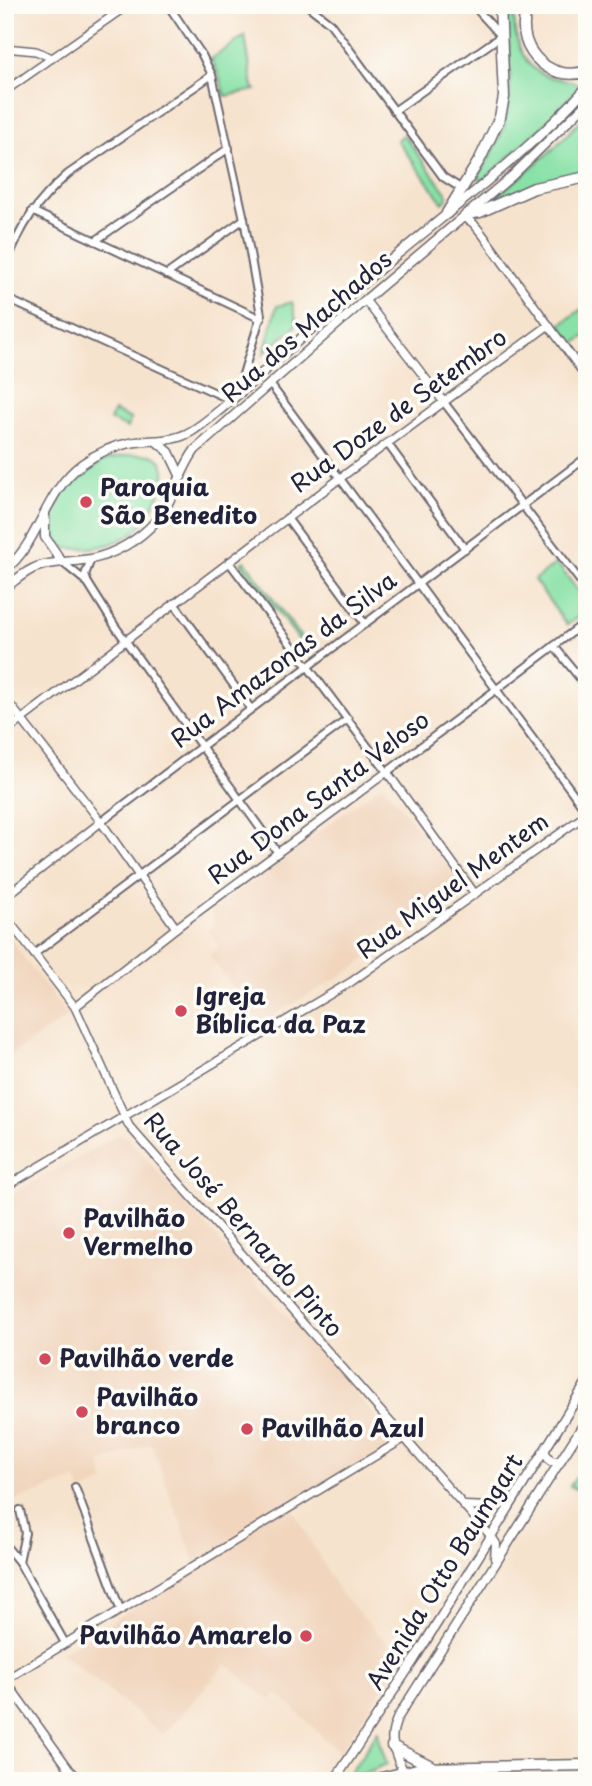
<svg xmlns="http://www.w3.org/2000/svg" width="592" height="1786" font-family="'Playpen Sans',sans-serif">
<rect width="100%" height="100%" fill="#fdfcf7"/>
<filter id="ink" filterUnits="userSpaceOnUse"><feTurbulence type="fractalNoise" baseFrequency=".0143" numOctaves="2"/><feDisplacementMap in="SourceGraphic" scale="14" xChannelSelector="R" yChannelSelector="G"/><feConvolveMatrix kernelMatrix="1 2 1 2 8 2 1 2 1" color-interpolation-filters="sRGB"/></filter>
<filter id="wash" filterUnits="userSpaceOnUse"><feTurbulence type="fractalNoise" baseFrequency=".00686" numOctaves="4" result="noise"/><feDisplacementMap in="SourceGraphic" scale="28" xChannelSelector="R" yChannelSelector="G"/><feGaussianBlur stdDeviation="1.57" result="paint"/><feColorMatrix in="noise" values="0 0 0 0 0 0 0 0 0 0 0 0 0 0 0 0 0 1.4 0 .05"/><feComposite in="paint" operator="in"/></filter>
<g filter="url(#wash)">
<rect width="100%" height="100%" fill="#f6e3cd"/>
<g fill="#f1d5bd">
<polygon points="383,784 463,886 460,892 346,973 260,1023 209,955 219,946 208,931 214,926 211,911"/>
<polygon points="5,932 68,1016 5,1059"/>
<polygon points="120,1134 127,1137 402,1446 293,1510 340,1593 402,1659 340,1753 277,1693 269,1700 226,1664 163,1735 61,1653 197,1568 152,1445 149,1444 100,1463 105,1482 81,1492 76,1479 5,1504 5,1198"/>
</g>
<g fill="#88e1a6" stroke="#558270" stroke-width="2">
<path d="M505 5H514C513 36 520 71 554 78 565 81 572 78 580 87L540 129 485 179 480 180 479 175C489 158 501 140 505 121 515 83 508 43 505 5Z"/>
<polygon points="245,36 253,87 256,90 225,96 219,76 211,59"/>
<polygon points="587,114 587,172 563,175 497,200 494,199 554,148"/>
<polygon points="404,135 447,194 447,199 443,203 397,140"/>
<polygon points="292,302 297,323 295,327 264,353 277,306"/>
<polygon points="587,305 587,335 574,344 560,325"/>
<polygon points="114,411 131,419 127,428 110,420"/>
<path d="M129 455C136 455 144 453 151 455 182 463 150 518 137 529 116 548 85 551 59 547L48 530 61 493 104 460Z"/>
<polygon points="245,561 311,651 309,653 241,563"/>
<polygon points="557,563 587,603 587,611 567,625 534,580"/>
<polygon points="587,1461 587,1496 570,1486"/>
<polygon points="378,1731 379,1741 387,1764 345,1781"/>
</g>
</g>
<g filter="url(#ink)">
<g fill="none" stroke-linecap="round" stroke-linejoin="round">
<g stroke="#6c666e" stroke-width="10">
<g id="minor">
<polyline points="168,5 202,55 212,75 244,219 261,315 237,394"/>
<polyline points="307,5 330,23 443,177 462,189"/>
<polyline points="394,111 501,36 473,5"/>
<polyline points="32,211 261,319"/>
<polyline points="95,241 229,148"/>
<path d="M5 266C20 227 36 202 68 174L212 75"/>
<polyline points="166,275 244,219"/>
<polyline points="5,298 231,400"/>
<polyline points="270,384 587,812"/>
<polyline points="443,401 587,590"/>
<polyline points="387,443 465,549"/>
<polyline points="287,518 365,624"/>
<polyline points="62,562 88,583 115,626 278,853"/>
<polyline points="229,562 387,772 587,621"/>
<polyline points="87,581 85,575 91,559"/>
<polyline points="174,603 251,709"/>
<polyline points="554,646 587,687"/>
<polyline points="101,822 587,457"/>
<polyline points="34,954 348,719"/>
<polyline points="75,1487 120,1609"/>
<polyline points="20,1510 25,1533 19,1562 65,1643"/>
<polyline points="5,1545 19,1562"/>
</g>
</g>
<g stroke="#6c666e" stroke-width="10">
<g id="tertiary">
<polyline points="5,48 36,51 52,58"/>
<polyline points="5,91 128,5"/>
<polyline points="463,217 473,223 483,235 587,378"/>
<polyline points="365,300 443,401"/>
<polyline points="5,698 101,822 176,928"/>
<polyline points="5,732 351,470 549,325"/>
<polyline points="5,897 101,822"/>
<polyline points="5,916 75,1007 129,1126 490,1535"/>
<polyline points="75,1007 176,928 387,772 475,894"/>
<polyline points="5,1187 351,982 587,814"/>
<polyline points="5,1680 405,1438"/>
<polyline points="5,1680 70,1770 82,1781"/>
</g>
</g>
<g stroke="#6c666e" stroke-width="11">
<g id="secondary">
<polyline points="156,441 169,452 181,477"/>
<polyline points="45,514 45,537 62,562"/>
<path d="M5 570C40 542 44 492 82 464 96 454 113 446 130 443 151 439 173 443 192 431 217 415 239 393 261 374 297 342 332 310 368 279 441 216 523 159 587 87"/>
<path d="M5 588C15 581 25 571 37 567 54 561 73 562 91 559 115 554 139 540 156 521 174 500 179 472 195 450L365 300 512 176 587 103"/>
<polyline points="544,1451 550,1461 560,1462"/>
<polyline points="464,1506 491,1507 511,1501"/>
<polyline points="490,1535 496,1544 495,1558"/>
<path d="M403 1771C394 1749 387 1740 398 1717L587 1419"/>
<polyline points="334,1781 414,1660 587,1382"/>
</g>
</g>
<g stroke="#6c666e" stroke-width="13">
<g id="primary">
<polyline points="392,1746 431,1766"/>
<polyline points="370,1781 421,1768 587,1765"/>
</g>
</g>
<g stroke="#6c666e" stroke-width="13">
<g id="trunk">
<path d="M529 5C510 43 547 85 587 71"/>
<polyline points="447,213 480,159 500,117 504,97 500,5"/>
<polyline points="467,214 480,212 534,188 587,177"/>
</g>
</g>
<use href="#minor" stroke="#fff" stroke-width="6"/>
<use href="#tertiary" stroke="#fff" stroke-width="7"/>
<use href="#secondary" stroke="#fff" stroke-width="8"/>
<use href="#primary" stroke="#fff" stroke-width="10"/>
<use href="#trunk" stroke="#fff" stroke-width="10"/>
</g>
</g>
<g fill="#d1495b" stroke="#fdfcf7" stroke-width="2.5">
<circle cx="86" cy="502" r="7"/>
<circle cx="181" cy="1011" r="7"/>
<circle cx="69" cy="1233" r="7"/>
<circle cx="45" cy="1359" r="7"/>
<circle cx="82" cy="1412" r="7"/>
<circle cx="247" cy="1429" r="7"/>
<circle cx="306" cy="1636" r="7"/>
</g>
<g text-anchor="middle" stroke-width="7" stroke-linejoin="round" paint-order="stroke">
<g font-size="24" fill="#22223b" stroke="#fdfcf7">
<text transform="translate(307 327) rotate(-41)" y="8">Rua dos Machados</text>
<text transform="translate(399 411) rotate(-36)" y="8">Rua Doze de Setembro</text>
<text transform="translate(284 660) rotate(-37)" y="8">Rua Amazonas da Silva</text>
<text transform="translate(319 798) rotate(-37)" y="8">Rua Dona Santa Veloso</text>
<text transform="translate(453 886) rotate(-36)" y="8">Rua Miguel Mentem</text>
<text transform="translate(243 1225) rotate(49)" y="8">Rua José Bernardo Pinto</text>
<text transform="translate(445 1572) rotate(-58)" y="8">Avenida Otto Baumgart</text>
</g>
<g font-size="24" font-weight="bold" fill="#22223b" stroke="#fdfcf7" text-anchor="start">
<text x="100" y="496">Paroquia<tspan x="100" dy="28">São Benedito</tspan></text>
<text x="195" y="1005">Igreja<tspan x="195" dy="28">Bíblica da Paz</tspan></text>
<text x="83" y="1227">Pavilhão<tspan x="83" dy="28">Vermelho</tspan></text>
<text x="59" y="1367">Pavilhão verde</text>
<text x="96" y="1406">Pavilhão<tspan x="96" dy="28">branco</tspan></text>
<text x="261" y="1437">Pavilhão Azul</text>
<text x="292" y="1644" text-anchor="end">Pavilhão Amarelo</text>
</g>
</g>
<rect width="592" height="1786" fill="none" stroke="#fdfcf7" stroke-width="28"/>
</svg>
